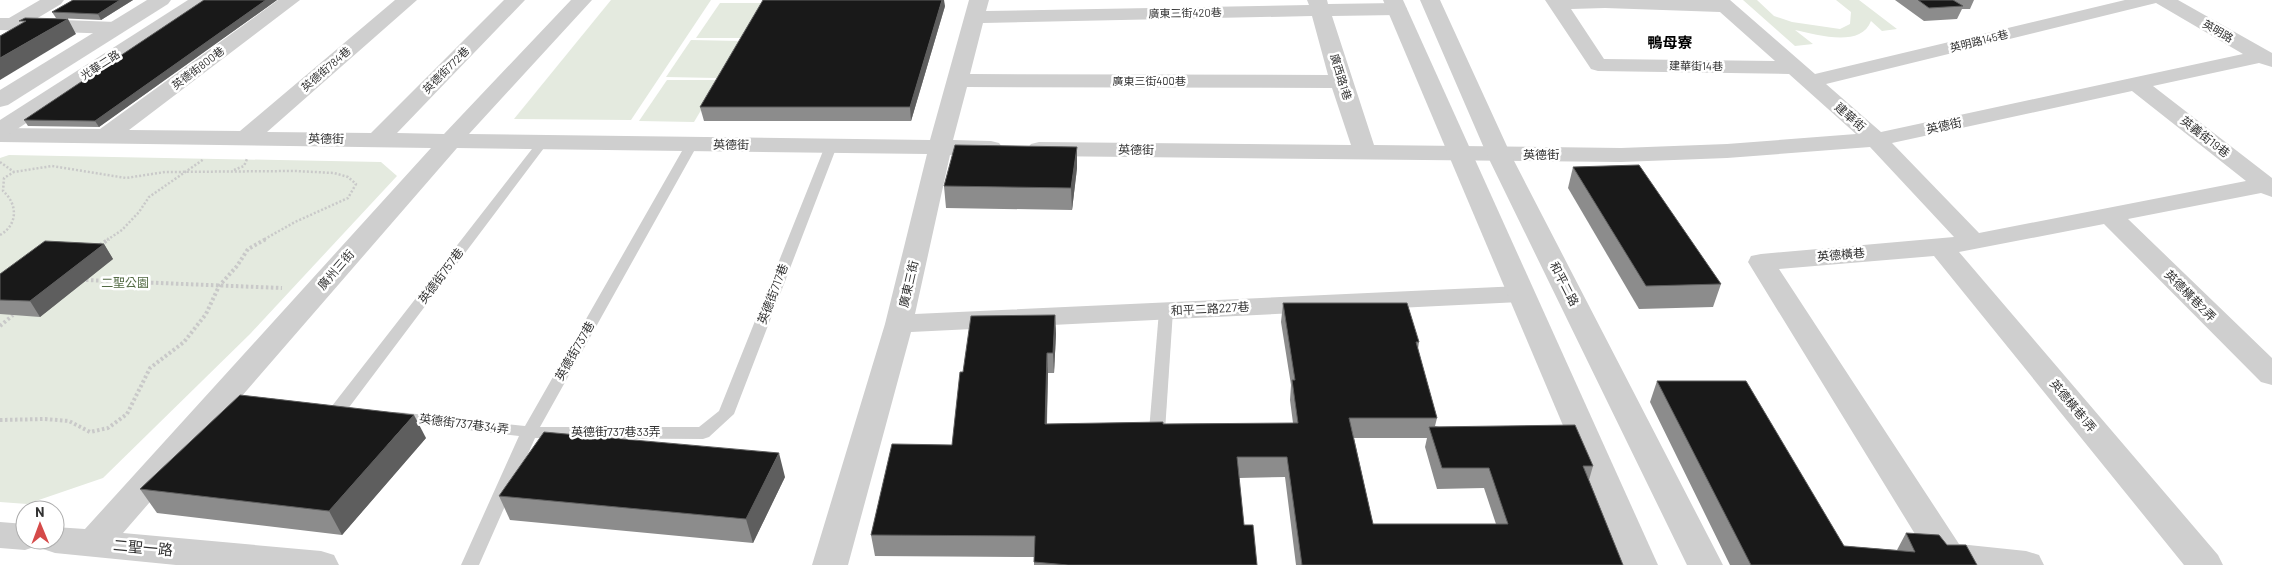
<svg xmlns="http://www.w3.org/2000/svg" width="2272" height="565" font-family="Barlow,'Noto Sans TC',sans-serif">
<rect width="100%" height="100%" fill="#fff"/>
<g fill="#e4eadf">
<polygon points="611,0 711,0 631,120 514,119"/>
<path d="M1743 0H1757L1774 16 1792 22 1840 29 1850 24 1851 12 1836 0H1859L1897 29 1882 31 1871 21C1861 48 1818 35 1795 30L1813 44 1795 46Z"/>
<polygon points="720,3 764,3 742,38 696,38"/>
<polygon points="691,40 740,41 717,78 666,77"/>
<polygon points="667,80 719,80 694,122 639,121"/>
<polygon points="9,155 381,162 397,176 250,334 103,478 27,504 0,502 0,158"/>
</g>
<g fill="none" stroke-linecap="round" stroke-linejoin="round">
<g stroke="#c9c9c9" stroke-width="2.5" stroke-dasharray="2 2" stroke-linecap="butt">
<polyline points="0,162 14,172"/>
<polyline points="234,170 244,166 247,159"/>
<path d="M0 235C18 225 18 204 3 191L4 178 14 172 52 166 126 178 165 172 295 171 334 173 348 177 356 184 348 198 295 222 263 240"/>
<polyline points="107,240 122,230 139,212 149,197 204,159"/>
</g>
<g stroke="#c9c9c9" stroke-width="4" stroke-dasharray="2.5 2.5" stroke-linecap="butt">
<polyline points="100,245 109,239"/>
<polyline points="86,280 282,288"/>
<polyline points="0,326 13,315"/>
<polyline points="0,420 45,419 69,421 90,432 108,428 127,414 150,368 184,342 206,314 219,286 237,266 248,249 266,239"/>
</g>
<g fill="#cfcfcf" fill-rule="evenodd">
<polygon points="543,138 549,142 547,144 344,414 332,414 330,410 332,406 539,140"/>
<polygon points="692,140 698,144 540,427 699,427 719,411 825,146 827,144 835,144 837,146 734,414 709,437 703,439 535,438 479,565 461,565 519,436 398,422 392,421 390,417 392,413 398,412 525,426 686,144"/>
<polygon points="1166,307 1173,311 1165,431 1163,435 1157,437 1151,435 1149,431 1159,311"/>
</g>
<g fill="#cfcfcf" fill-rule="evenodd">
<polygon points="40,0 64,0 61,4 36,19 116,22 123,24 126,28 123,32 116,34 0,30 0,18 9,18"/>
<path d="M278 0H300L129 130 240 131 395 0H417L267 132 371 133 504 0H525L397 133 444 134 571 0H592L469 134 930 140 969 0H989L986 11 1309 5 1307 0H1327L1328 4 1397 3 1404 5 1407 9 1404 13 1397 15 1332 16 1374 145 1621 148 1727 144 1856 134 1789 74 1598 71 1591 69 1545 0H1730L1815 74 2125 0H2178L2272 53V67L2259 63 2153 86 2272 178V197L2261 193 2128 219 2272 358V385L2261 382 2104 224 1959 252 2218 555 2223 565H2184L1934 256 1779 269 1959 544 2026 551 2039 555 2044 565H1934L1748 262 1751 256 1761 254 1954 237 1870 147 1727 158 1621 162 1039 156 1031 154 1027 149 1031 144 1039 142 1351 145 1332 88 967 87 953 140 991 141 999 143 1003 148 999 153 991 155H950L915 314 1520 286 1530 288 1534 294 1530 300 1520 302 911 332 848 565H812L885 324 927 154 457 148 123 533 321 551 334 555 339 565H176L55 553 43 549 39 543 37 546 25 550 0 548V522L25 524V540H55V527L85 529 431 148 0 142V128L100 129ZM2156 3 2243 54 1881 132 1826 84ZM1605 8 1720 12 1775 61 1604 59 1571 9ZM1312 16 1328 75 970 74 983 23ZM2132 91 2246 181 1979 233 1892 143Z"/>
</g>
<g fill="#cfcfcf" fill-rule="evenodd">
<polygon points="147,0 171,0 168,4 8,105 0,107 0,90"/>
<polygon points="188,0 211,0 208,4 8,135 0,137 0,120"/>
<polygon points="1383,0 1403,0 1658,565 1622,565"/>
<polygon points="1420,0 1440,0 1511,155 1723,565 1687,565 1487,155"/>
</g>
</g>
<g fill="#8c8c8c" fill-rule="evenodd">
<polygon points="73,0 133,0 101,20 56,18 52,12"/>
<polygon points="204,0 277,0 99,127 28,126 24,120"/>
<polygon points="1895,0 1974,0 1970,9 1962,9 1957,19 1924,21"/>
<polygon points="945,6 911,121 704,121 700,107"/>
<polygon points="1077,147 1077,168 1072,210 946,208 944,186"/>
<polygon points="1573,167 1721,284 1713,307 1639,309 1568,188"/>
<polygon points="104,244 113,259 40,317 0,314 0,274"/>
<path d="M1283 303 1419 342 1418 349 1437 418 1435 426 1593 466 1589 480 1623 565H1296L1285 477 1239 478 1244 525 1257 565H1034V557L875 556 871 535 952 445 963 372 1055 315 1056 334 1054 373H1048L1047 424H1163L1293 423 1290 400 1291 385 1281 322ZM1354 438H1427L1425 447 1437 489 1484 488 1496 524H1373Z"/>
<polygon points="1657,381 1844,546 1897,550 1906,533 1947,545 1977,565 1730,565 1650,402"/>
<polygon points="426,438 342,535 157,513 140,489"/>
<polygon points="785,477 753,543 510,520 499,496"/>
</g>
<g fill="#5e5e5e">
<polygon points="120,0 133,0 101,20 98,14"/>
<polygon points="266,0 277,0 99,127 95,121"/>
<polygon points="942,0 944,0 945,6 911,121 910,107"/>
<polygon points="68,19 76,34 0,80 0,58"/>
<polygon points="1077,147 1077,168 1072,210 1071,188"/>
<polygon points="104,244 113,259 40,317 30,301"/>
<polygon points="1055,315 1056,334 1054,373 1053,353"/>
<polygon points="1047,353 1048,373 1046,445 1045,424"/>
<polygon points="414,415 426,438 342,535 329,511"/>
<polygon points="779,453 785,477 753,543 746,519"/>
</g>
<g fill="#191919" stroke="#5e5e5e">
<polygon points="73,0 120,0 98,14 52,12"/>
<polygon points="204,0 266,0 95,121 24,120"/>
<polygon points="763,0 942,0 910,107 700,107"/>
<polygon points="1918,0 1953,0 1963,6 1929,8"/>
<polygon points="25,18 68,19 0,58 0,36 26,21 19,21"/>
<polygon points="955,145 1077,147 1071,188 944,186"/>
<polygon points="1639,165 1721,284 1646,286 1573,167"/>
<polygon points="45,241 104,244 30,301 0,300 0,274"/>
<polygon points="1283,303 1407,303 1419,342 1416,342 1437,418 1349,418 1373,524 1508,524 1489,468 1442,468 1429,427 1575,425 1593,466 1583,466 1623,565 1302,565 1287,457 1237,457 1244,525 1253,525 1257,565 1068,565 1034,562 1035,536 871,535 892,444 952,445 960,372 963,372 971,316 1055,315 1053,353 1047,353 1045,424 1163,422 1163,424 1298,423 1292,380 1295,380"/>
<polygon points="1657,381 1746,381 1844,546 1915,552 1906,533 1939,535 1947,545 1966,545 1977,565 1751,565"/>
<polygon points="240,395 414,415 329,511 140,489"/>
<polygon points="544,432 779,453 746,519 499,496"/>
</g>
<g text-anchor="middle" stroke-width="5" stroke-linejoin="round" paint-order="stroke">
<g font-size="11" fill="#323232" stroke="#fff">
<text transform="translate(1185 13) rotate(-1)" y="4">廣東三街420巷</text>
<text transform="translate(2218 31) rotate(30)" y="4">英明路</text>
<text transform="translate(1979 41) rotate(-14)" y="4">英明路145巷</text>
<text transform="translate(100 65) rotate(-33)" y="4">光華二路</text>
<text transform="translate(1696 66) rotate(1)" y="4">建華街14巷</text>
<text transform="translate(198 68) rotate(-37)" y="4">英德街800巷</text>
<text transform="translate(326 69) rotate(-41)" y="4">英德街784巷</text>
<text transform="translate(446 70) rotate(-45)" y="4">英德街772巷</text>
<text transform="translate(1341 77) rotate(73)" y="4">廣西路1巷</text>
<text x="1149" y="85">廣東三街400巷</text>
</g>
<g font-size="12" fill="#323232" stroke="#fff">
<text transform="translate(1850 117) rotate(41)" y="4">建華街</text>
<text transform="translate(1944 126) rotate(-12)" y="4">英德街</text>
<text transform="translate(2205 137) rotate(38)" y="4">英義街19巷</text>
<text transform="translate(326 139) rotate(1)" y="4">英德街</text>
<text transform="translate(731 145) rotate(1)" y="4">英德街</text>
<text transform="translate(1136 150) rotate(1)" y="4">英德街</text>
<text x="1541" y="159">英德街</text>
<text transform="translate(1841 255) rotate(-5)" y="4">英德橫巷</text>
<text transform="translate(336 270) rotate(-49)" y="4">廣州三街</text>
<text transform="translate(441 276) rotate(-53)" y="4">英德街757巷</text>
<text transform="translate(909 284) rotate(-77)" y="4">廣東三街</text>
<text transform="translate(1564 284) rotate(63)" y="4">和平二路</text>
<text transform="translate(773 294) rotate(-69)" y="4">英德街717巷</text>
<text transform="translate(2190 296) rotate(45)" y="4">英德橫巷2弄</text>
<text transform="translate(1210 309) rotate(-3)" y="4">和平二路227巷</text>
<text transform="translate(575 351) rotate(-60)" y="4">英德街737巷</text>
<text transform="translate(2073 406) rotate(50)" y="4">英德橫巷1弄</text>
<text transform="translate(464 424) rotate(7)" y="4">英德街737巷34弄</text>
<text x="616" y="436">英德街737巷33弄</text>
</g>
<g font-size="12" fill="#526a43" stroke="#fff">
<text x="125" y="287">二聖公園</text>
</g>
<g font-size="15" font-weight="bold" fill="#000" stroke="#fff">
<text x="1670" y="48">鴨母寮</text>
</g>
<g font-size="15" fill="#323232" stroke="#fff">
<text transform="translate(143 548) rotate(5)" y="5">二聖一路</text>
</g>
</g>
<g transform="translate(40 525) rotate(359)"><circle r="24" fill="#ffffff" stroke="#adadad"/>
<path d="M0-4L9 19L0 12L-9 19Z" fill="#d54a49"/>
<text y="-8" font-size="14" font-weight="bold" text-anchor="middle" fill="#323232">N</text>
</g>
</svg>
